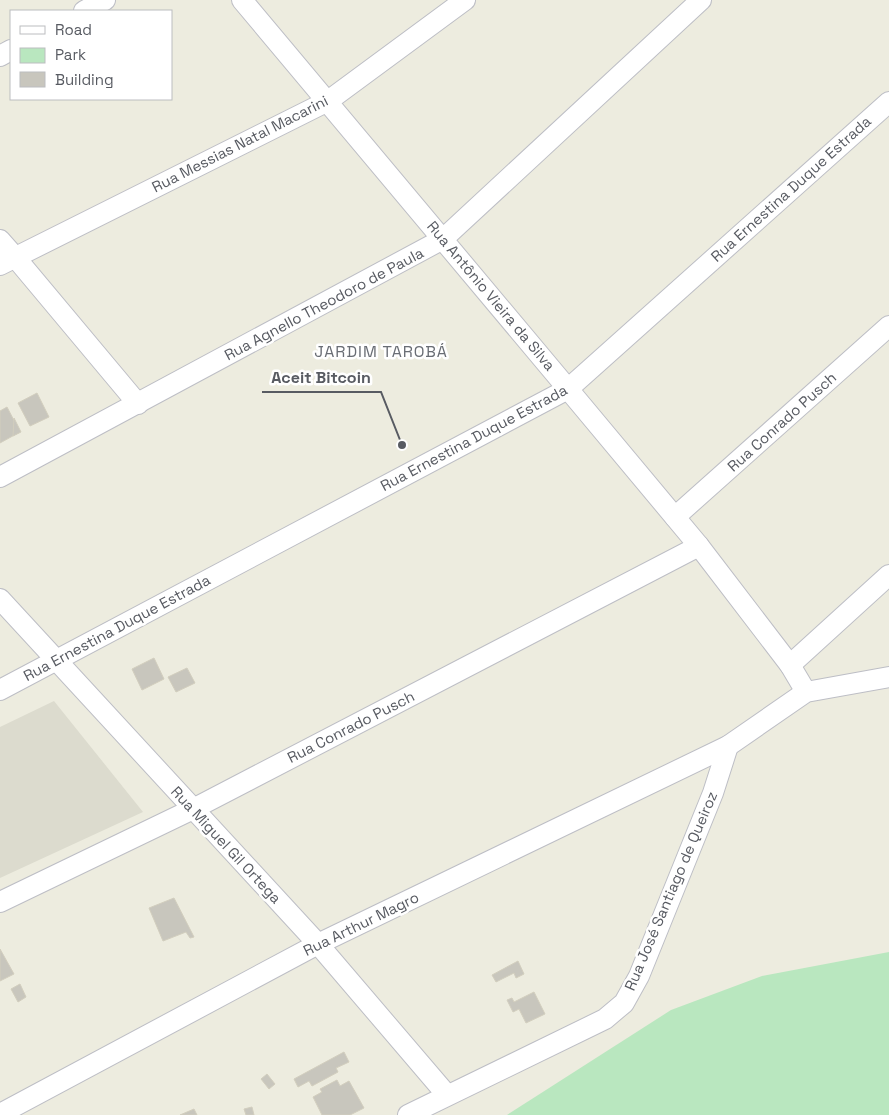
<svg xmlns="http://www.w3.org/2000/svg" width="889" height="1115" font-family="'Space Grotesk',sans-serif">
<rect width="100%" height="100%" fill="#edecdf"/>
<polygon fill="#dcdbce" points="54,701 143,812 0,878 0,727"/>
<polygon fill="#b9e7bf" points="889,952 889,1115 507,1115 671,1010 762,976"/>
<g fill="#c8c6bd" stroke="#d2cebe">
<polygon points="37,393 49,417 30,426 18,403"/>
<polygon points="7,407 20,432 0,443 0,411"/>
<polygon points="14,418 21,432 13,436"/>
<polygon points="154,658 164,679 142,690 132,669"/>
<polygon points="187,668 195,683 176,692 168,677"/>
<polygon points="174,898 194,937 190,938 186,932 163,941 149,908"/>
<polygon points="0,949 14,974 0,981"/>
<polygon points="518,961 524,974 516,978 514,973 496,982 492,975"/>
<polygon points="20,984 26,997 18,1002 11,989"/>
<polygon points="534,992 545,1014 526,1023 519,1009 513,1012 507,1000 512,998 514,1002"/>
<polygon points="344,1052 349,1062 336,1068 338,1072 312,1086 309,1081 298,1087 294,1079"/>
<polygon points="267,1074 275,1084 269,1089 261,1079"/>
<polygon points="337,1080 340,1086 349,1081 364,1108 350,1115 322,1115 313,1097 322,1092 320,1089"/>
<polygon points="252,1107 254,1115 246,1115 244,1109"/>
<polygon points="194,1109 197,1115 180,1115"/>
</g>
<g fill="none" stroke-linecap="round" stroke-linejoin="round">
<g stroke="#bdbec5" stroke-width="22">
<g id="street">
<polyline points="242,0 568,389 699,546 790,665 806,692"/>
<polyline points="84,11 105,0"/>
<polyline points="0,56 11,50"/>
<polyline points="0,240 15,257 138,404"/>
<polyline points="0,265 328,101 465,0"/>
<polyline points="0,477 443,239 701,0"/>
<polyline points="675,517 889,326"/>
<polyline points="0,599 318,944 447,1095"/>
<polyline points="790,665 889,575"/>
<polyline points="0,690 568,389 889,102"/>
<polyline points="0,902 193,809 699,546"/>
<polyline points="0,1114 318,944 728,746 806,692 889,677"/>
<polyline points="408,1115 605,1019 624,1003 639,976 713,793 728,746"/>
</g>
</g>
<use href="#street" stroke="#fff" stroke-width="20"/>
</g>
<g text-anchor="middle" stroke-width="5" stroke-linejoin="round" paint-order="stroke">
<g font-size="15" fill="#585b62" stroke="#fff">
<text transform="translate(240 144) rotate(-27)" y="5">Rua Messias Natal Macarini</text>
<text transform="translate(791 189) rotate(-42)" y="5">Rua Ernestina Duque Estrada</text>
<text transform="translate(491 296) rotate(50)" y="5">Rua Antônio Vieira da Silva</text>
<text transform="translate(324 304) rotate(-28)" y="5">Rua Agnello Theodoro de Paula</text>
<text transform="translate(782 422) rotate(-42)" y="5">Rua Conrado Pusch</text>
<text transform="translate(474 438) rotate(-28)" y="5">Rua Ernestina Duque Estrada</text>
<text transform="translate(117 628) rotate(-28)" y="5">Rua Ernestina Duque Estrada</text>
<text transform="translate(351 727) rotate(-27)" y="5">Rua Conrado Pusch</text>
<text transform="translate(226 845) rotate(47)" y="5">Rua Miguel Gil Ortega</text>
<text transform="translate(671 891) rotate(-67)" y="5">Rua José Santiago de Queiroz</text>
<text transform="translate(361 924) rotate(-26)" y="5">Rua Arthur Magro</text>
</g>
<g font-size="16" letter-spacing="1" fill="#696d74" stroke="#fff">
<text x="381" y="357">JARDIM TAROBÁ</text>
</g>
</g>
<path fill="none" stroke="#585b62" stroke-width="2" d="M402 445L381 392H262"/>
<circle fill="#585b62" stroke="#fff" stroke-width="2" cx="402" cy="445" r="5"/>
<g font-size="16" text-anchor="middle" font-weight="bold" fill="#585b62" stroke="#fff" stroke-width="5" stroke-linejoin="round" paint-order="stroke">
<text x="321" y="383">Aceit Bitcoin</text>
</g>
<rect x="10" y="10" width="162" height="90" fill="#ffffff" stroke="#bcbdc0"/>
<rect x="20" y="26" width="25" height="8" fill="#ffffff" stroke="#bcbdc0"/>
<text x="55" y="35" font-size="15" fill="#585b62">Road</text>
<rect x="20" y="48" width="25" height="15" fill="#b9e7bf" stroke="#bcbdc0"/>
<text x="55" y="60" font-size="15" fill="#585b62">Park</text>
<rect x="20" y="72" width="25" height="15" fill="#c8c6bd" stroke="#bcbdc0"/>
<text x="55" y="85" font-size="15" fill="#585b62">Building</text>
</svg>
